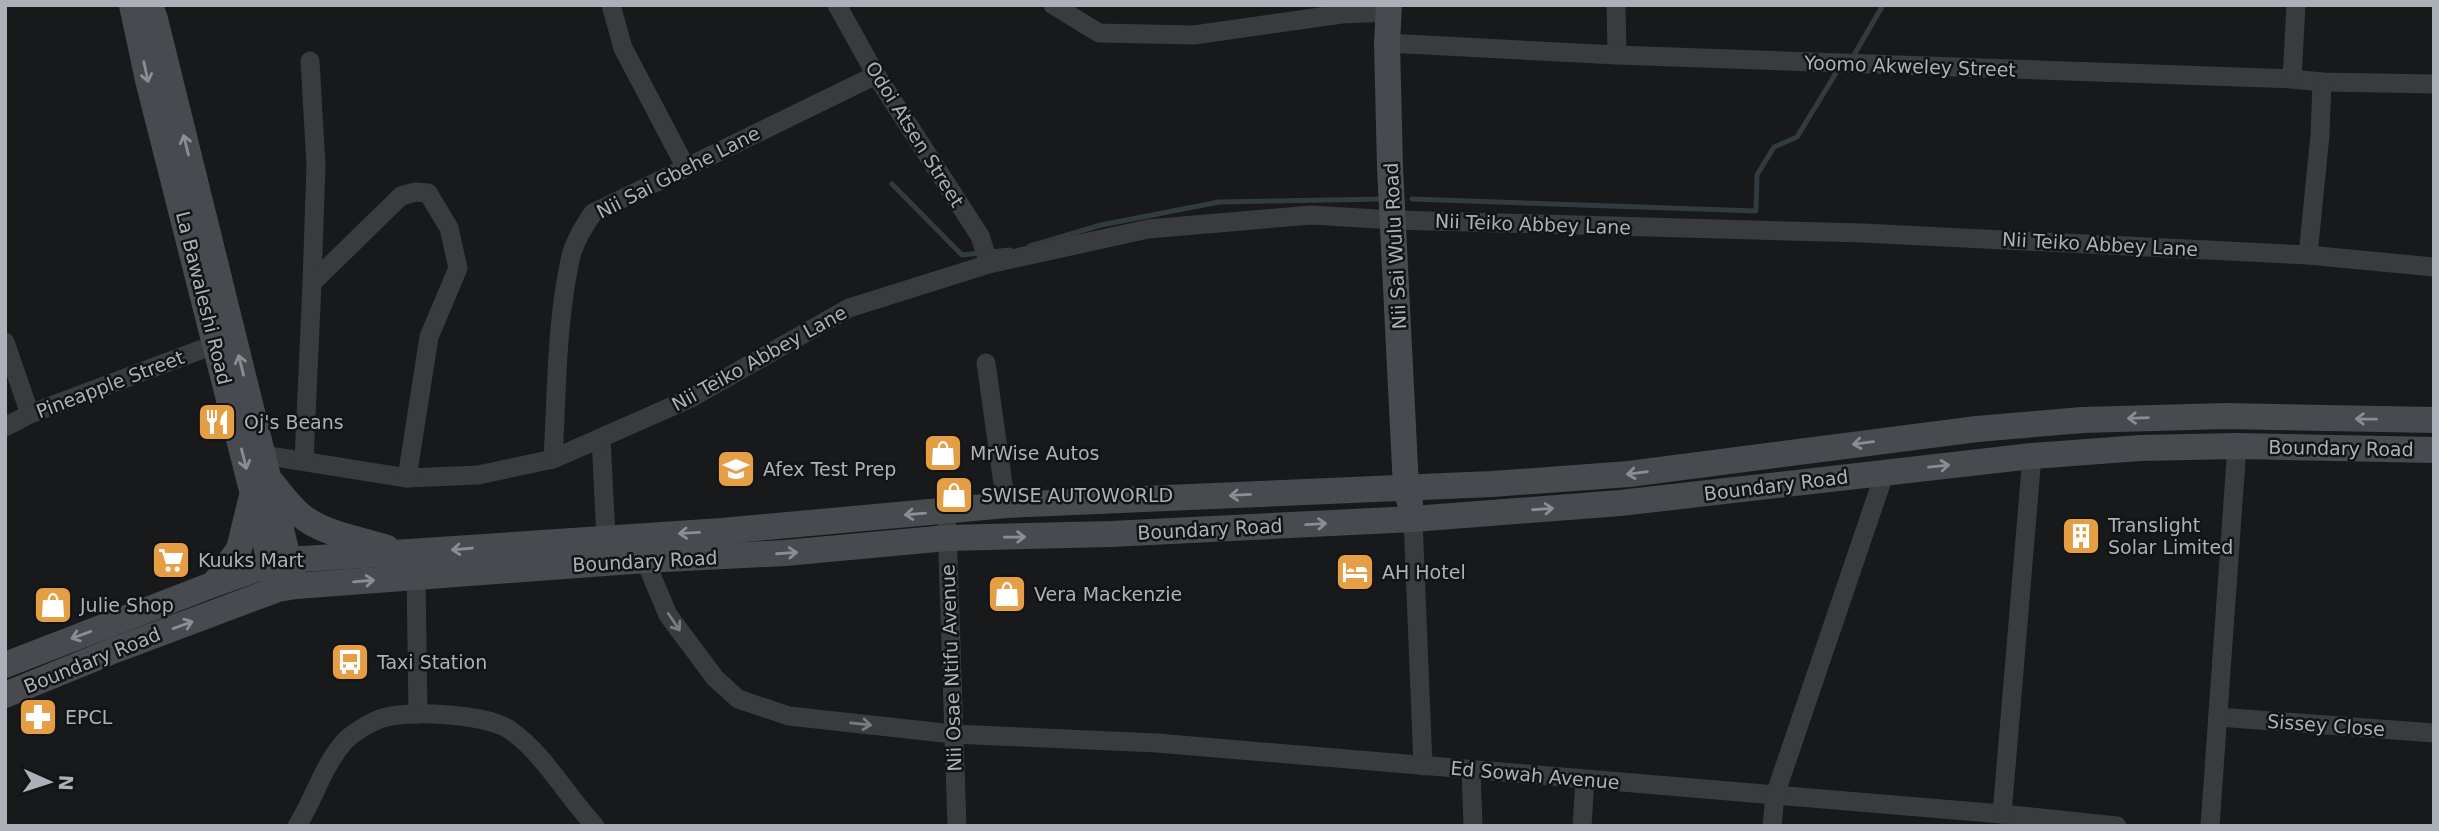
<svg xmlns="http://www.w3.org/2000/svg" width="2439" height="831" font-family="'DejaVu Sans',sans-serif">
<rect width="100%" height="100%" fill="#18191a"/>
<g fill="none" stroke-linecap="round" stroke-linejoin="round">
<g stroke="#313b40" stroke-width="5">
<polyline points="1854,55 1883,5"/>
<polyline points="892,184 962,255 1010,250"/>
<polyline points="1412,199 1756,211 1757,175 1774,147 1797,137 1836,73"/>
<polyline points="1030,246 1101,225 1219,202 1385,199"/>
</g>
<g stroke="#3a3b3f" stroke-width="19">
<polyline points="611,5 623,48 685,166"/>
<polyline points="837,5 876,75 980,236 989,264"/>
<polyline points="1053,5 1099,33 1194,35 1342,14 1389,12"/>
<polyline points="1616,5 1617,55"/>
<polyline points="1387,43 1617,55 2292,79 2322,82 2434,84"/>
<polyline points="310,61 316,165 312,283"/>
<polyline points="2292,79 2296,5"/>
<polyline points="2308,255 2320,135 2322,82"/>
<polyline points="5,342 30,414"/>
<polyline points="986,363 1006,505"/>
<polyline points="5,427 30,414 216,344"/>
<polyline points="601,438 606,538"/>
<polyline points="263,455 407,478 478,475 553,459 691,398 849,308 989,264 1148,229 1311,215 1394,220 1863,233 2308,255 2434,267"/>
<path d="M553 459C557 392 556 321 571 256 575 240 584 226 593 213L876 75"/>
<polyline points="304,461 312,283 401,196 415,192 428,193 449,228 458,268 429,337 407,478"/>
<polyline points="1413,519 1423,766"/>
<polyline points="947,526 957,826"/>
<polyline points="645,560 668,615 715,678 738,699 789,716 953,734 1157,743 2002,814 2117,826"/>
<polyline points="416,576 418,714"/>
<polyline points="2218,717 2434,733"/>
<polyline points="1471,770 1473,826"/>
<polyline points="2002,814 2032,456"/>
<path d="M297 826C314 799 323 766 344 742 351 734 369 723 380 719 405 709 488 714 510 730 545 755 566 795 595 826"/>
<polyline points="1582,826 1585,780"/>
<polyline points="1772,826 1775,795 1885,472"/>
<polyline points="2210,826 2237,446"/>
</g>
<g stroke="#484a4f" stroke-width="26">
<polyline points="132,5 148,80 275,581"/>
<polyline points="150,5 155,19 292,574"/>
<polyline points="1389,5 1387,43 1390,167 1406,487 1410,503"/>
<path d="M272 483C283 496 293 511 307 520 330 535 362 540 387 548"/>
<polyline points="214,584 239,549 251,500"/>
<polyline points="5,665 214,584 271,564 288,560 722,531 1006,505 1492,484 1629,474 1977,429 2082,420 2226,416 2434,420"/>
<polyline points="5,695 115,650 278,589 296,586 645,560 785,553 947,538 1111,534 1413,519 1620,503 2032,456 2140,448 2237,446 2434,450"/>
</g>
</g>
<defs><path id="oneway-shaft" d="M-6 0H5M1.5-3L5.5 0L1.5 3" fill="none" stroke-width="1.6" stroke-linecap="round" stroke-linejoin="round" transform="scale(1.75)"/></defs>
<g stroke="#898d94">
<use href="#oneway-shaft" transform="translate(146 72) rotate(78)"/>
<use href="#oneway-shaft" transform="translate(186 145) rotate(-104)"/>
<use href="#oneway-shaft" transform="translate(241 365) rotate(-104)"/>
<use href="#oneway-shaft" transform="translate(2138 418) rotate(178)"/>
<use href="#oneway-shaft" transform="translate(2366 419) rotate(-179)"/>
<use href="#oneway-shaft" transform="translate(1863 443) rotate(173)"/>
<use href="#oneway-shaft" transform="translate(244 459) rotate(76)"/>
<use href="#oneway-shaft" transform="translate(1939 466) rotate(-6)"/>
<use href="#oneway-shaft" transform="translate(1637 473) rotate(173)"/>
<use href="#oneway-shaft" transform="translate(1240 495) rotate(177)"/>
<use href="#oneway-shaft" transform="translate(1543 509) rotate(-4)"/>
<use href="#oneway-shaft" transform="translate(915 514) rotate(175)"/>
<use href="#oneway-shaft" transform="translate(1316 524) rotate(-3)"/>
<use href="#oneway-shaft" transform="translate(689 533) rotate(177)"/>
<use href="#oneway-shaft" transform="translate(1015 537) rotate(-1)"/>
<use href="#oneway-shaft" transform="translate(462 549) rotate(175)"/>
<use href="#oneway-shaft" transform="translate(787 553) rotate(-4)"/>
<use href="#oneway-shaft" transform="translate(364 581) rotate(-5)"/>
<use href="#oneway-shaft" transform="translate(183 625) rotate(-20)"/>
<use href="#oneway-shaft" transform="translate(81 635) rotate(160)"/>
</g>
<g stroke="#797c82">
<use href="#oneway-shaft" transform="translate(674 622) rotate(56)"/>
<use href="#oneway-shaft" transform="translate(861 724) rotate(6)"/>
</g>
<defs>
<g id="restaurant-square" transform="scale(2.0125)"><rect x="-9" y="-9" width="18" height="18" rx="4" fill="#e69e45" stroke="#131415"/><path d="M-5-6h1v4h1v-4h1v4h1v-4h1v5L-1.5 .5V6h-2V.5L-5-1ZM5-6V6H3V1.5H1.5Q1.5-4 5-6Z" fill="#fff"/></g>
<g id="shop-square" transform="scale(2.0125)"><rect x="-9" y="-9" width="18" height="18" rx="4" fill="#e69e45" stroke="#131415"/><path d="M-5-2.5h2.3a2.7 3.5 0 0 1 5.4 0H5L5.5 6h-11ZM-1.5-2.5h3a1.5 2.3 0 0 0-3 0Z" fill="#fff"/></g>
<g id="school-square" transform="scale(2.0125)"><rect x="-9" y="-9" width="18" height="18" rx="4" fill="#e69e45" stroke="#131415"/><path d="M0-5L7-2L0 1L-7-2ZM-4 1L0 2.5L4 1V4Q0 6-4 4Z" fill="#fff"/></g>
<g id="building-square" transform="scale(2.0125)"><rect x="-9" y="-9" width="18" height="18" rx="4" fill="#e69e45" stroke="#131415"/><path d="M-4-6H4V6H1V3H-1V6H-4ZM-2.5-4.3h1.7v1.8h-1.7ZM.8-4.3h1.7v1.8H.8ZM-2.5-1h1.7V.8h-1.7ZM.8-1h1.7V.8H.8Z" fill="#fff"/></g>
<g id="supermarket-square" transform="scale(2.0125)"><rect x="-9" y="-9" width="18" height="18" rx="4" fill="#e69e45" stroke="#131415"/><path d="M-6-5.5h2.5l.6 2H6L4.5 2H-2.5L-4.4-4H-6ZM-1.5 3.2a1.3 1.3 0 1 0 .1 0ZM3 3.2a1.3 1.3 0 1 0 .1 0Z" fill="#fff"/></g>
<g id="hotel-square" transform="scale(2.0125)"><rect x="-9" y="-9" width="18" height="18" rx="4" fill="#e69e45" stroke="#131415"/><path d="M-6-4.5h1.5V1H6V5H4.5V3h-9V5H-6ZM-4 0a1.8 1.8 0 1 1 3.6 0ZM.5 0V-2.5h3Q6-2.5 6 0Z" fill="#fff"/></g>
<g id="bus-square" transform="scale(2.0125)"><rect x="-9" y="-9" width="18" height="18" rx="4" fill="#e69e45" stroke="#131415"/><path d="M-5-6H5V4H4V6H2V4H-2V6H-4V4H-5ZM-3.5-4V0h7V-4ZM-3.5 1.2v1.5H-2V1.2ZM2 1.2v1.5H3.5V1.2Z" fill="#fff"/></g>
<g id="pharmacy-square" transform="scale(2.0125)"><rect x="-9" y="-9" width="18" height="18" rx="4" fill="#e69e45" stroke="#131415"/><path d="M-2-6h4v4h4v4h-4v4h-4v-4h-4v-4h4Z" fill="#fff"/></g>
</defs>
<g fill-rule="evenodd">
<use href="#restaurant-square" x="217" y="422"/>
<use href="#shop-square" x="943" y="453"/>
<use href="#school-square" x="736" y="469"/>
<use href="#shop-square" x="954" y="495"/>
<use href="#building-square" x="2081" y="536"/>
<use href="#supermarket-square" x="171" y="560"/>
<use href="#hotel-square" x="1355" y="572"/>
<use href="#shop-square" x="1007" y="594"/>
<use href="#shop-square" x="53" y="605"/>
<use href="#bus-square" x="350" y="662"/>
<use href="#pharmacy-square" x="38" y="717"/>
</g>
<g text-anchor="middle" stroke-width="5" stroke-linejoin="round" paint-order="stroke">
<g font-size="19" fill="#acb1b9" stroke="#131415">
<text transform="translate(1910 66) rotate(2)" y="7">Yoomo Akweley Street</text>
<text transform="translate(915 134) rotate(58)" y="7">Odoi Atsen Street</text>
<text transform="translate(678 172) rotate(-27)" y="7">Nii Sai Gbehe Lane</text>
<text transform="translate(1533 224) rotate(2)" y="7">Nii Teiko Abbey Lane</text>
<text transform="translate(2100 244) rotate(3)" y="7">Nii Teiko Abbey Lane</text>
<text transform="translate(1395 246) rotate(-93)" y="7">Nii Sai Wulu Road</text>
<text transform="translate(204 298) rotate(76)" y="7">La Bawaleshi Road</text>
<text transform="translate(759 358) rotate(-29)" y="7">Nii Teiko Abbey Lane</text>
<text transform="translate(110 384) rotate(-21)" y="7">Pineapple Street</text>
<text transform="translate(2341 448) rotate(1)" y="7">Boundary Road</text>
<text transform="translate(1776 485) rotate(-7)" y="7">Boundary Road</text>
<text transform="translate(1210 529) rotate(-3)" y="7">Boundary Road</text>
<text transform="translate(645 561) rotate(-3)" y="7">Boundary Road</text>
<text transform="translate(92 660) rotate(-22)" y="7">Boundary Road</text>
<text transform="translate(951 668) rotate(-92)" y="7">Nii Osae Ntifu Avenue</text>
<text transform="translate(2326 725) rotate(4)" y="7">Sissey Close</text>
<text transform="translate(1535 775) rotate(5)" y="7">Ed Sowah Avenue</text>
</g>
<g font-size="19" fill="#acb1b9" stroke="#131415" text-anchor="start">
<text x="244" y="429">Oj's Beans</text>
<text x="970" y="460">MrWise Autos</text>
<text x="763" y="476">Afex Test Prep</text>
<text x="981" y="502">SWISE AUTOWORLD</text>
<text x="2108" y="532">Translight<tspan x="2108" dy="22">Solar Limited</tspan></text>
<text x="198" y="567">Kuuks Mart</text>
<text x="1382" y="579">AH Hotel</text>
<text x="1034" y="601">Vera Mackenzie</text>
<text x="80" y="612">Julie Shop</text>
<text x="377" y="669">Taxi Station</text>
<text x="65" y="724">EPCL</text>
</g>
</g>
<rect width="2439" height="831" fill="none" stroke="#acb1b9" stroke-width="14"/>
<g transform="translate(49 782) rotate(93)" stroke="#131415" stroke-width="5" paint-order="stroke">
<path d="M0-5L12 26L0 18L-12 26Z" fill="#acb1b9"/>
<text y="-10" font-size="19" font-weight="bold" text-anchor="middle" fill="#acb1b9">N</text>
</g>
</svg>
